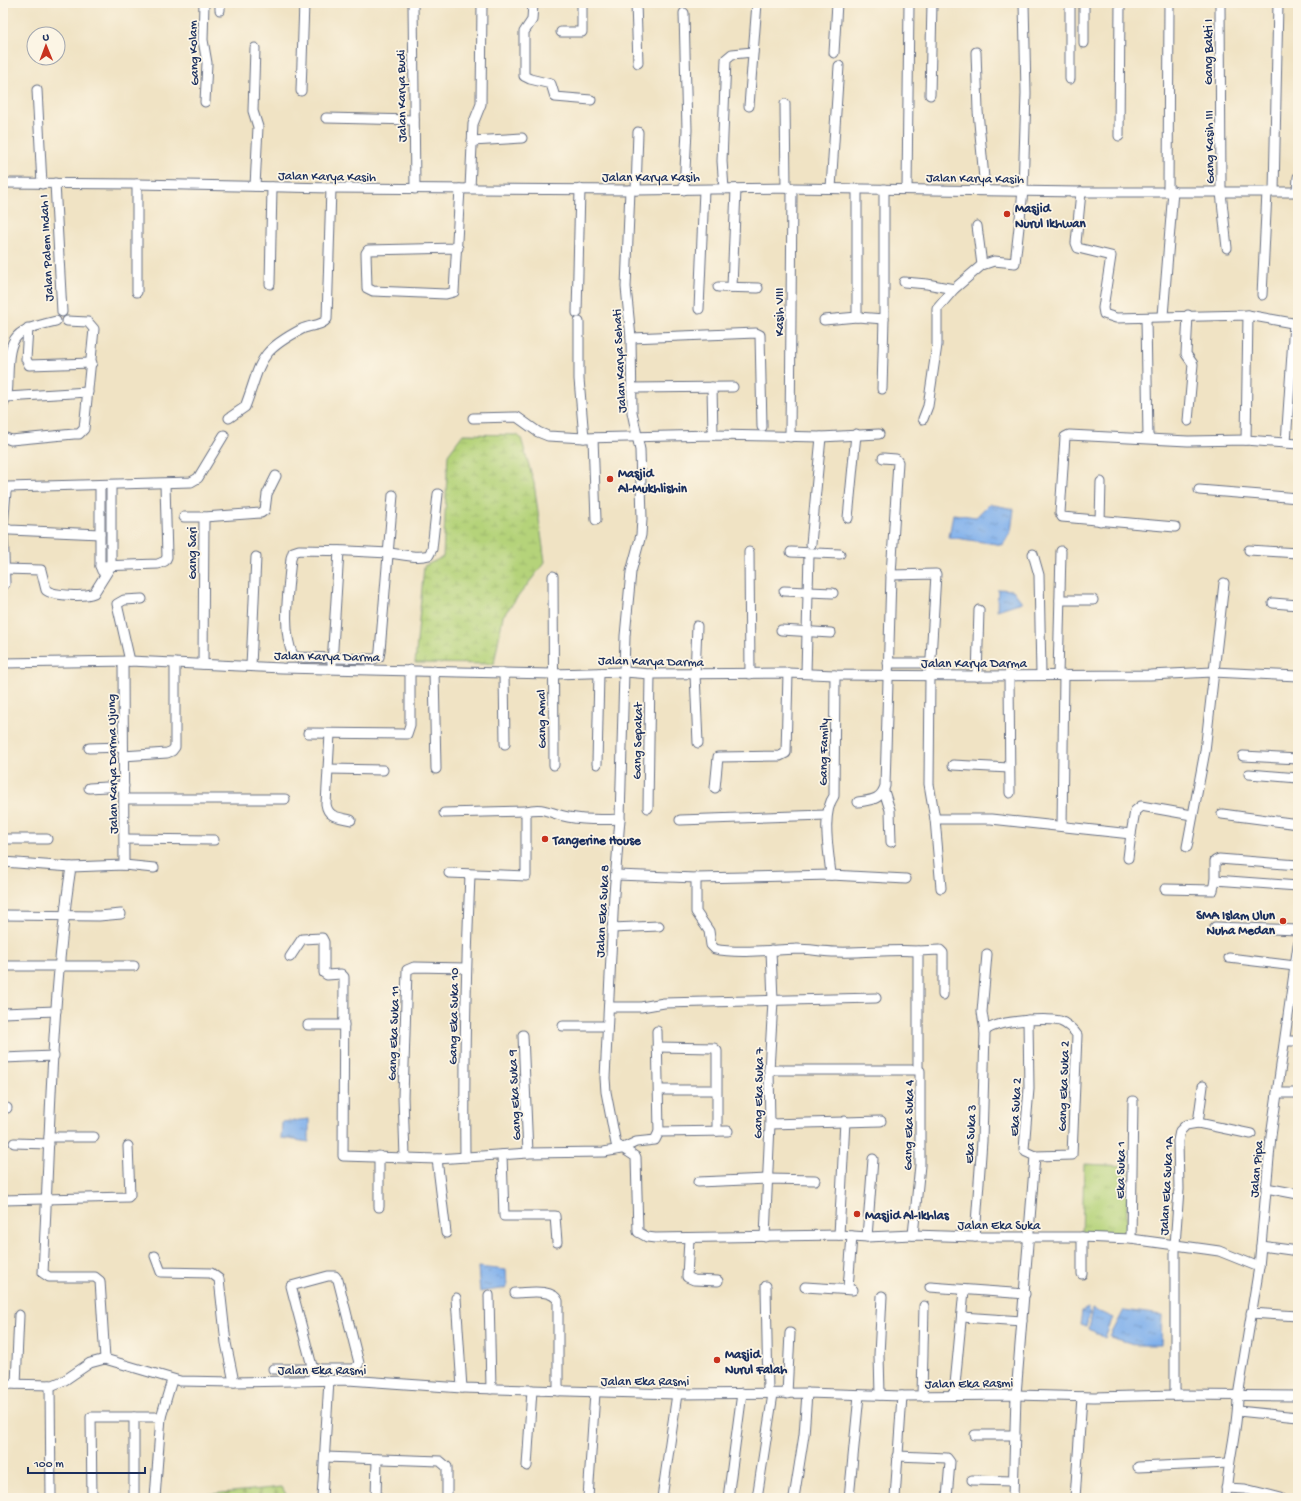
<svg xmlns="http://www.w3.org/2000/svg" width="1301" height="1501" font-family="'Gochi Hand',sans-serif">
<defs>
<pattern id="grass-tufts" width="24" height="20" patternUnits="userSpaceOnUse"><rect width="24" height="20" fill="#b5d37a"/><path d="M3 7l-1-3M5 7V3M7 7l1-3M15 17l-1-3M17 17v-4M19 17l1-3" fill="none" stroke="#9bb56c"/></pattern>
<pattern id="wetland-marsh" width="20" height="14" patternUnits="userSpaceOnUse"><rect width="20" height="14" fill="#b5d37a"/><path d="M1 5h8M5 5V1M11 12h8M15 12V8" fill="none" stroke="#9bb56c"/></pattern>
<pattern id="cemetery-stones" width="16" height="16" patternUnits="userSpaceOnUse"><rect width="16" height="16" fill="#b5d37a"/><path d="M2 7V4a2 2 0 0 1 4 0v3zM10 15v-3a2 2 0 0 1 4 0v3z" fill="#9bb56c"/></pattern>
<pattern id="water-ripples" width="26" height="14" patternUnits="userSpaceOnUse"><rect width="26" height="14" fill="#81b1ec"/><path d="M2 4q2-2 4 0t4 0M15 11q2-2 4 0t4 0" fill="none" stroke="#6990c2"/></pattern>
</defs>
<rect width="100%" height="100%" fill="#fcf5e5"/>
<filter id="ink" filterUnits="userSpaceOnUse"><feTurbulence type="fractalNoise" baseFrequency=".025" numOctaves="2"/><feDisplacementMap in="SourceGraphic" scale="8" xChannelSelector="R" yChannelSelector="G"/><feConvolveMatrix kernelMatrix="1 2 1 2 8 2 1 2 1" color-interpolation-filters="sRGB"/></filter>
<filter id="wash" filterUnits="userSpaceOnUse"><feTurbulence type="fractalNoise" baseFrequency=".012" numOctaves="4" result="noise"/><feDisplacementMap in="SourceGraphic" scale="16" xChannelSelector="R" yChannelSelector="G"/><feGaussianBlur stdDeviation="0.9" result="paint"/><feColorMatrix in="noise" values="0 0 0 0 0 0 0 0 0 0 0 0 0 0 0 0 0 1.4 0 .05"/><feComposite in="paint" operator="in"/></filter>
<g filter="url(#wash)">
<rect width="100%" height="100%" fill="#f0e3c4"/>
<polygon fill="url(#grass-tufts)" stroke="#68816c" points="1084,1164 1128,1166 1126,1237 1082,1236"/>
<polygon fill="url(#wetland-marsh)" stroke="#68816c" points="463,434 517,435 521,438 534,483 545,562 503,616 494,664 415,663 424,566 443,557 448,454"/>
<polygon fill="url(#cemetery-stones)" stroke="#68816c" points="282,1487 288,1498 202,1498 202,1495"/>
<g fill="url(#water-ripples)" stroke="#4e70a5">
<polygon points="989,504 1014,509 1011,531 1003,545 949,537 953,514 976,517"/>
<polygon points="998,589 1013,590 1022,602 997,610"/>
<polygon points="309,1119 309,1142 281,1138 282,1122"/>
<polygon points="478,1267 506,1270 507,1288 480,1292"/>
<polygon points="1088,1308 1090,1312 1086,1327 1080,1325 1082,1311"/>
<polygon points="1093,1309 1113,1318 1105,1338 1089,1329"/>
<polygon points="1124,1310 1162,1315 1161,1345 1137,1345 1110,1337"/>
</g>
</g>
<g filter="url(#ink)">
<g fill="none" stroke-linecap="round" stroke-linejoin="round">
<g stroke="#666e82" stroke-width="11">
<g id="minor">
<polyline points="204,3 203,40 207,63 205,102"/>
<polyline points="413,3 415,189"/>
<polyline points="533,3 532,20 524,32 524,76 530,79 551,84 555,97 591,100"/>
<polyline points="636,3 638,63"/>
<polyline points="1070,3 1070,79"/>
<polyline points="1220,3 1221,192 1227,248"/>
<polyline points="220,10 220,3"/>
<polyline points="561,32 582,32 582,3"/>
<polyline points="1084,43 1084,3"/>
<polyline points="255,48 253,111 258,127 255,186"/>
<polyline points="976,52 978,111 985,190"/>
<polyline points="834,53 837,3"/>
<polyline points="37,90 42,184"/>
<polyline points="301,91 304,3"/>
<polyline points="930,95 932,3"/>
<polyline points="785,104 786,188"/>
<polyline points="749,106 757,3"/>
<polyline points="326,118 414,120"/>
<polyline points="1119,136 1120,3"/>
<polyline points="472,141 522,138"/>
<polyline points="3,183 137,184 331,188 636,190 792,188 1081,192 1298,192"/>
<polyline points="55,183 62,312"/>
<polyline points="137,184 137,292"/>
<polyline points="470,188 473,124 481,104 482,3"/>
<polyline points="831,188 839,66"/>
<polyline points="724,189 722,161 726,59 732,54 753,52"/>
<polyline points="857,189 857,317"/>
<polyline points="907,189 909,3"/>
<polyline points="630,190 626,287 631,338 632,412 640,450 642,519 641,535 631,572 625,636 620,819 614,894 605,1078 606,1092 616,1144 636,1157 638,1232 647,1237 655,1238 839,1235 867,1237 913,1235 975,1237 1080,1237 1131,1239 1205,1249 1219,1251 1259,1267"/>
<polyline points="636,190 638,132"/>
<polyline points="684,190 687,130 684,13"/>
<polyline points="1168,191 1169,3"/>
<polyline points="1274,191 1278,3"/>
<polyline points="1081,192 1076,243 1078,248 1111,256 1103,308 1104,314 1116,318 1248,315 1298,324"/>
<polyline points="1297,192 1298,177"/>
<polyline points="977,226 982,265"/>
<polyline points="458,248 368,250 366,253 367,288 373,291 446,294 454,292 460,189"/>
<polyline points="904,282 927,284 954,289"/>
<polyline points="270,284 272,187"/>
<polyline points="718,287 758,288"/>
<polyline points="732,287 736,189"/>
<polyline points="1262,295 1267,192"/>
<polyline points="699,309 704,190"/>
<polyline points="577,313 580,189"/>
<polyline points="1163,316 1173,191"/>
<polyline points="1146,318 1148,438"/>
<polyline points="824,320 857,317 884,319"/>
<polyline points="579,322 579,379 584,438"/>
<polyline points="28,328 26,359 29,365 92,363"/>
<polyline points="631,338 756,333 760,335 762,427"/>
<polyline points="712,387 713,435"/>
<polyline points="631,388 733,387"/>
<polyline points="882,389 884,319 884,189"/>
<polyline points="7,397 88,392"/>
<path d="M3 404C8 395 8 388 8 377 9 333 15 331 56 321"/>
<path d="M229 418 245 407C262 362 256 353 302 329 310 325 322 326 327 319L331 188"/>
<polyline points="473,418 517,417 538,432 548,436 584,438 713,435 821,437 879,434"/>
<polyline points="923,419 928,406 937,345 937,309 954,289 982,265 994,261 1015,263 1023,191 1026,93 1024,3"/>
<polyline points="1188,421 1193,364 1186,354 1188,315"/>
<polyline points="3,437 11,440 74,434 79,434 84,429 94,329 88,322 67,321"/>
<polyline points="790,437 792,188"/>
<polyline points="593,438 596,520"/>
<polyline points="1246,440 1248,315"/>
<polyline points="1286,443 1294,323"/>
<polyline points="100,485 100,566 102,571"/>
<polyline points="1199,490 1298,498"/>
<path d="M393 495 380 651 379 657 374 659 298 657 293 655C281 631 289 585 291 558L293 552 299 550C329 550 359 551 389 553 401 554 417 559 429 555L432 549 438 494"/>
<polyline points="184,517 204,517 261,513 265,510 267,494 276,476"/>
<polyline points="848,518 856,434"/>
<polyline points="1100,521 1101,482"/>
<polyline points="3,527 10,530 100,534"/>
<polyline points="1175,527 1062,517 1060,513 1065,437 1069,435 1188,441 1246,440 1298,444"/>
<polyline points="811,544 821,437"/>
<polyline points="1249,550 1298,553"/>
<polyline points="749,552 750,674"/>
<polyline points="791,552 840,554"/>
<polyline points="1033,554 1039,575 1041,674"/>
<polyline points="100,566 158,564 165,561 167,557 165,484"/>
<path d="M4 569 41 570 46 590C53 596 86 597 94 593L111 566V485"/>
<polyline points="891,575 936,574 930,675 929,784 935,819 941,888"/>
<polyline points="553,576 554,765"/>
<polyline points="5,584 3,527 6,492 8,487 191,482 198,478 224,435"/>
<polyline points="784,591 833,593"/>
<polyline points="1060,600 1093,600"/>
<polyline points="1273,603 1298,605"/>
<polyline points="697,626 695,674 698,743"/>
<polyline points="781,630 831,633"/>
<polyline points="130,661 117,604 124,600 142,599"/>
<polyline points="123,662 124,865"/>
<polyline points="3,663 130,661 282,668 553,674 625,672 650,674 788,673 835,675 977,676 1150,675 1213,672 1298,676"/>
<polyline points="888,663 931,663"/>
<polyline points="203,664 204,517"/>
<polyline points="332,664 339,551"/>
<polyline points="251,666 256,557"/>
<polyline points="434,671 436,769"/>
<polyline points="504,673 505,744"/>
<polyline points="806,673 809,554"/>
<polyline points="1009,675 1010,793"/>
<polyline points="1058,675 1061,551"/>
<polyline points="977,676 979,610"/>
<polyline points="308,733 407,734 410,725 410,670"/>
<path d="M330 734 326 804C328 818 339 817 351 820"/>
<polyline points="89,748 123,747"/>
<polyline points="123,756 167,753 172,751 175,747 175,663"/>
<polyline points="1243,756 1298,759"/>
<polyline points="597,764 599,673"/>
<polyline points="953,765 1009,768"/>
<polyline points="328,769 383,770"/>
<polyline points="1249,774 1298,778"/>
<polyline points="89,788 124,786"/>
<polyline points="715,788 718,757 780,756 786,753 788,673"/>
<polyline points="884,791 890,810 891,842"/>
<polyline points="125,799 285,799"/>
<path d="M858 802C871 800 881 800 885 786L891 575 898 462 896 459 883 458"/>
<polyline points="648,808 650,674"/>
<path d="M444 813 526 811C545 806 550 814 568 817 585 820 603 820 620 819"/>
<polyline points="1222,814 1298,824"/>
<polyline points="935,819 991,819 1131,834 1135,811 1141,806 1192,815"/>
<polyline points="680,820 826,815"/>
<polyline points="1062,826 1064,675"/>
<polyline points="3,839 47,839"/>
<polyline points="125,839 214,840"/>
<polyline points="1187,847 1205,751 1224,583"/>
<polyline points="1128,858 1131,834"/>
<polyline points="3,862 71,867 124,865 154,868"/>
<path d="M71 867C51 1001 50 1138 43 1273L49 1277H95L100 1281 105 1359"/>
<polyline points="449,873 526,876 526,811"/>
<polyline points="617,875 696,878 831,875 906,879"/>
<path d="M831 875C829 852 821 814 834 796L835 675"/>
<path d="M696 878V912L709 931 711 945 715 949C735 954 775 950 797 949 810 949 823 952 836 952 864 953 891 949 918 951"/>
<polyline points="1215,880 1298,886"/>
<polyline points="1165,889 1213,890 1215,880 1215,861 1219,859 1298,865"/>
<polyline points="3,915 99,916 121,914"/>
<polyline points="1215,927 1298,930"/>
<polyline points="612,928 659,926"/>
<polyline points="290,957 302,939 322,938 324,942 324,973 327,975 341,974 344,977 343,1156 437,1159 528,1153 604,1152 621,1149 636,1142 655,1140 659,1132 657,1031"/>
<polyline points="1229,958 1295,966"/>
<polyline points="3,966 134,966"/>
<polyline points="609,1007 641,1007 664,1003 876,998"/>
<polyline points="3,1013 56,1011"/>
<polyline points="308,1025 344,1025"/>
<polyline points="563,1026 607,1026"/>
<path d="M985 1032C992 1020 1047 1018 1060 1021 1066 1023 1074 1030 1077 1035L1072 1155 1035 1156"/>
<polyline points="523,1035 528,1153"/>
<polyline points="1285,1041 1298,1041"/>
<polyline points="657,1047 714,1048 717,1051 717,1131"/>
<polyline points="3,1058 54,1056"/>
<polyline points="769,1070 917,1070 920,1071 920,1165 913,1235"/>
<polyline points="918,1070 918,951 940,950 943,953 943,995"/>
<polyline points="659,1090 716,1090"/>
<polyline points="1277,1093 1298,1093"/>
<polyline points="3,1108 7,1108"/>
<polyline points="1198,1123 1203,1086"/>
<polyline points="770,1124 881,1121"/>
<polyline points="659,1132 728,1131"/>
<polyline points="49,1137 94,1137"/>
<polyline points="14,1143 49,1144"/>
<polyline points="502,1155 504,1216 555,1216 557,1242"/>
<polyline points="379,1156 379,1207"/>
<polyline points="405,1157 403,1097 407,970 414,967 466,968"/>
<path d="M465 1157C464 1063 466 969 470 875"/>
<polyline points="437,1159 446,1233"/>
<polyline points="698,1182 768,1179 815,1180"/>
<polyline points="1266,1188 1298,1194"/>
<polyline points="3,1200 128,1197 130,1195 128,1146"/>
<polyline points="839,1235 845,1121"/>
<polyline points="765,1237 770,1124 769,1070 773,1001 771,950"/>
<polyline points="867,1237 873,1159"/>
<polyline points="975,1237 982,1141 985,1032 982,1012 987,954"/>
<polyline points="1082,1237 1082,1274"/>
<polyline points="689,1239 687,1277 694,1280 718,1281"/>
<polyline points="1131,1239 1133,1101"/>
<polyline points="1261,1246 1298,1251"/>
<polyline points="155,1256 161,1272 211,1273 219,1279 226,1343 234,1382"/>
<polyline points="766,1286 768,1393"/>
<polyline points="805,1287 853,1290"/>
<polyline points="930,1287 1025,1294"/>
<polyline points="848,1288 852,1236"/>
<path d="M515 1293C527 1293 552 1288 558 1301V1391"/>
<polyline points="489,1295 491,1389"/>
<polyline points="456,1298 462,1388"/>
<polyline points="1251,1313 1298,1316"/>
<polyline points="962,1317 1022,1321"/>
<polyline points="273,1369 355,1369 359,1363 338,1280 335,1276 328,1276 291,1286 313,1370 313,1380"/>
<polyline points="3,1384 53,1385 65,1380 90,1363 105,1359 180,1381 234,1382 348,1380 462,1388 677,1394 807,1393 902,1396 1016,1395 1094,1397 1175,1395 1298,1396"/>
<polyline points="16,1384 19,1315"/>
<polyline points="50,1385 51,1498"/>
<polyline points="787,1394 790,1333"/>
<polyline points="880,1395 879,1355 882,1296"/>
<polyline points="954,1395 964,1290"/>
<polyline points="1175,1395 1175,1245 1179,1189 1178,1141 1180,1131 1186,1125 1198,1123 1251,1134"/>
<polyline points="922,1396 924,1306"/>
<polyline points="1238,1411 1298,1417"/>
<polyline points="975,1435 1015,1435"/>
<polyline points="897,1456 947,1458 950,1462 947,1498"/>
<polyline points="325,1457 440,1461 447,1467 447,1498"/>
<polyline points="527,1466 532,1390"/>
<polyline points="1138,1467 1229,1463"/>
<polyline points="972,1480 1013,1481"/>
<polyline points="1226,1488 1245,1489 1281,1498"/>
<polyline points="92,1498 91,1417 161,1417"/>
<polyline points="134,1498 134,1417"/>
<polyline points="155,1498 161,1417 172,1380"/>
<polyline points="322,1498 329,1380"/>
<polyline points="376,1498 377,1459"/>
<polyline points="588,1498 595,1393"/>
<polyline points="662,1498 677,1394"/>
<polyline points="728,1498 742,1393"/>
<polyline points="757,1498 773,1394"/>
<polyline points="794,1498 804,1435 807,1393"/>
<polyline points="849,1498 859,1395"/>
<polyline points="895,1498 902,1396"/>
<polyline points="1013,1498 1016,1395 1035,1156 1026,1152 1024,1149 1029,1089 1028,1020"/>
<polyline points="1075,1498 1082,1397"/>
<path d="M1226 1498C1227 1463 1238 1430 1238 1396L1259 1267 1271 1136 1298 945"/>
</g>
</g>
<use href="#minor" stroke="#fff" stroke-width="9"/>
</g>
</g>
<g fill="#c8321e" stroke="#fcf5e5" stroke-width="1.5">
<circle cx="1007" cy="214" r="4"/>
<circle cx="610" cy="479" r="4"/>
<circle cx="545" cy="839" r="4"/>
<circle cx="1283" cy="921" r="4"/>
<circle cx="857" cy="1214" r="4"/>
<circle cx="717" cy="1360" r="4"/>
</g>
<g text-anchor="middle" stroke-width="3.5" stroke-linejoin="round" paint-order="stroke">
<g font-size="13" fill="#1b2f5e" stroke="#fcf5e5">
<text transform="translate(1207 52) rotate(-90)" y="5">Gang Bakti I</text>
<text transform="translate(192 53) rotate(-92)" y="5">Gang Kolam</text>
<text transform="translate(400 96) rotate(-91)" y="5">Jalan Karya Budi</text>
<text transform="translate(1208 147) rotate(-91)" y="5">Gang Kasih III</text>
<text transform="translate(327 175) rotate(1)" y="5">Jalan Karya Kasih</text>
<text x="651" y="181">Jalan Karya Kasih</text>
<text transform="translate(975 177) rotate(1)" y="5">Jalan Karya Kasih</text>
<text transform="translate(45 248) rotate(-93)" y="5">Jalan Palem Indah I</text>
<text transform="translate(778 312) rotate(-90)" y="5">Kasih VIII</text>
<text transform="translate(618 361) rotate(-93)" y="5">Jalan Karya Sehati</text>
<text transform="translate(191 553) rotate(-90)" y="5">Gang Sari</text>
<text transform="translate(327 655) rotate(1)" y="5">Jalan Karya Darma</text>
<text transform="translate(651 660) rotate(1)" y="5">Jalan Karya Darma</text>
<text x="974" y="667">Jalan Karya Darma</text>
<text transform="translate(540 719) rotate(-91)" y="5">Gang Amal</text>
<text transform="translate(636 741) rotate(-89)" y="5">Gang Sepakat</text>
<text transform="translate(822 752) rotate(-89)" y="5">Gang Family</text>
<text transform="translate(111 764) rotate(-91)" y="5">Jalan Karya Darma Ujung</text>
<text transform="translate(601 911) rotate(-87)" y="5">Jalan Eka Suka 8</text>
<text transform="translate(452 1016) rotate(-89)" y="5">Gang Eka Suka 10</text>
<text transform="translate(392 1033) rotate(-88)" y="5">Gang Eka Suka 11</text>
<text transform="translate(1062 1086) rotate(-88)" y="5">Gang Eka Suka 2</text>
<text transform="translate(757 1093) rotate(-89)" y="5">Gang Eka Suka 7</text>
<text transform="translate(513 1095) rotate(-93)" y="5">Gang Eka Suka 9</text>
<text transform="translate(1014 1107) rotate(-87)" y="5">Eka Suka 2</text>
<text transform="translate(907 1125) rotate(-89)" y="5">Gang Eka Suka 4</text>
<text transform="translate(969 1134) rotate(-87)" y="5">Eka Suka 3</text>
<text transform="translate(1255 1169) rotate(-85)" y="5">Jalan Pipa</text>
<text transform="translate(1119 1170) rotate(-89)" y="5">Eka Suka 1</text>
<text transform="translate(1165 1186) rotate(-87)" y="5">Jalan Eka Suka 1A</text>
<text x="999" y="1229">Jalan Eka Suka</text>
<text x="322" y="1374">Jalan Eka Rasmi</text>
<text x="645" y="1385">Jalan Eka Rasmi</text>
<text transform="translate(969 1382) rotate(-1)" y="5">Jalan Eka Rasmi</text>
</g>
<g font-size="13" font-weight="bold" fill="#1b2f5e" stroke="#fcf5e5" text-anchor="start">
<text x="1015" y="212">Masjid<tspan x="1015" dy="15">Nurul Ikhwan</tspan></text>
<text x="618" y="477">Masjid<tspan x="618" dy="15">Al-Mukhlishin</tspan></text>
<text x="553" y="844">Tangerine House</text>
<text x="1275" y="919" text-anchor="end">SMA Islam Ulun<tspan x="1275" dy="15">Nuha Medan</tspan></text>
<text x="865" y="1219">Masjid Al-Ikhlas</text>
<text x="725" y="1358">Masjid<tspan x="725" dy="15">Nurul Falah</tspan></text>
</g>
</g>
<rect width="1301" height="1501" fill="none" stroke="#fcf5e5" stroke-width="16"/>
<g transform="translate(46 46) rotate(359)"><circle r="19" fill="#fcf5e5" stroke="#a2a6af"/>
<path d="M0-3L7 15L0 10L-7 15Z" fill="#c8321e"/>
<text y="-6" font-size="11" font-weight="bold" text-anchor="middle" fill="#1b2f5e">U</text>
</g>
<path d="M28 1467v6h117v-6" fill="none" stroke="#1b2f5e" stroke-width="2"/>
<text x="34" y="1467" font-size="12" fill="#1b2f5e" stroke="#fcf5e5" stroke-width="3" paint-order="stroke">100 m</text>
</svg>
